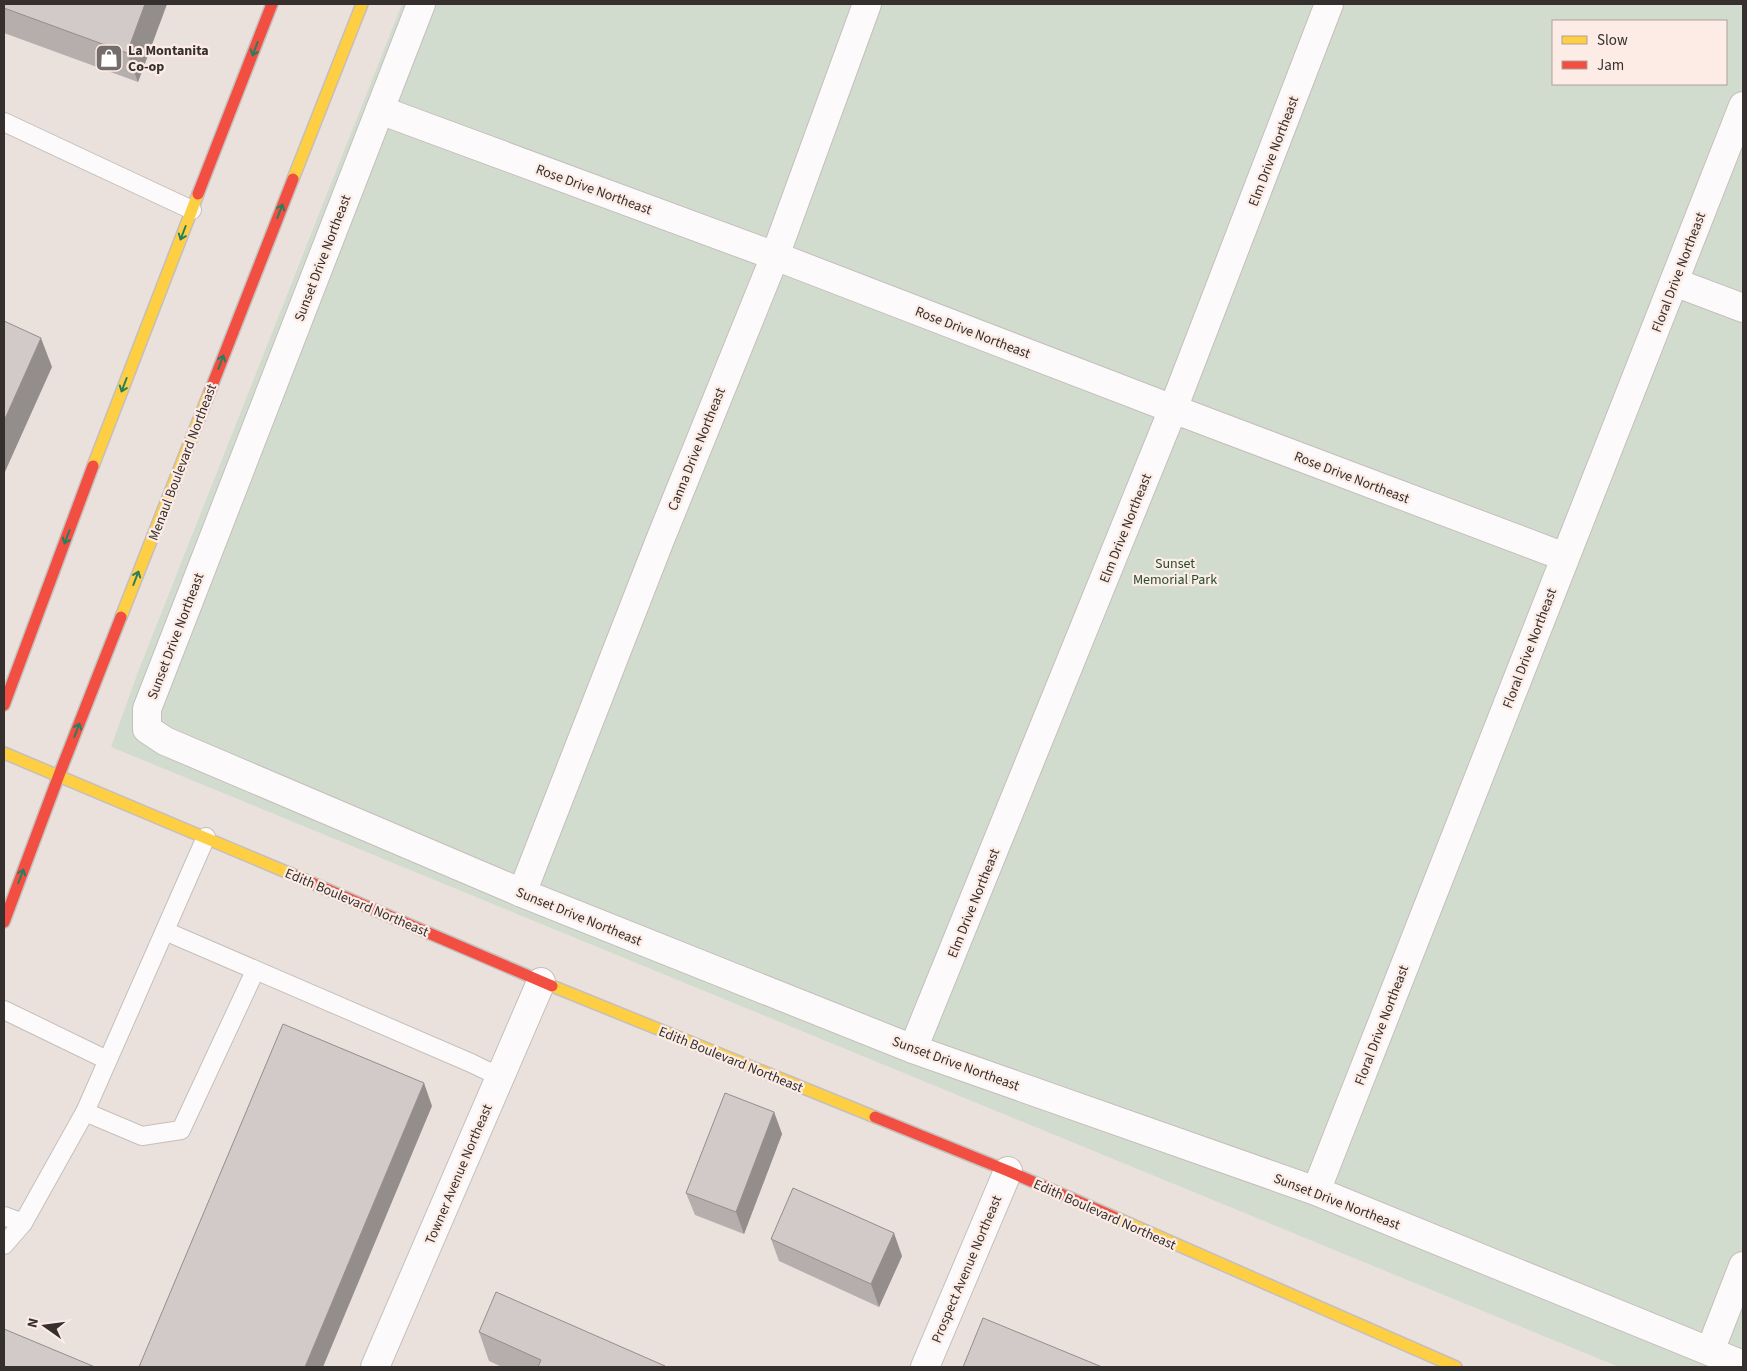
<svg xmlns="http://www.w3.org/2000/svg" width="1747" height="1371" font-family="'Source Sans 3',sans-serif">
<rect width="100%" height="100%" fill="#eae1dd"/>
<path fill="#d2dcce" fill-rule="evenodd" d="M402 4H1743V1367H1619L111 747 138 672ZM1553 21H1726V84H1553Z"/>
<g fill="none" stroke-linecap="round" stroke-linejoin="round">
<g stroke="#c5bfbc" stroke-width="20">
<g id="lane">
<polyline points="4,122 192,210"/>
<polyline points="165,931 471,1063 500,1077"/>
<polyline points="4,1010 107,1060"/>
<polyline points="85,1112 142,1136 181,1130 255,971"/>
<polyline points="4,1216 23,1223"/>
<polyline points="4,1245 23,1223 85,1112 206,837"/>
</g>
</g>
<g stroke="#c5bfbc" stroke-width="30">
<g id="street">
<polyline points="421,4 147,709 147,729 165,741 522,893 913,1049 1316,1191 1743,1365"/>
<polyline points="380,110 775,256 1173,409 1565,557"/>
<polyline points="1674,282 1743,308"/>
<polyline points="522,893 660,540 775,256 867,4"/>
<polyline points="913,1049 1173,409 1329,4"/>
<polyline points="1316,1191 1743,106"/>
<polyline points="1710,1351 1743,1266"/>
<polyline points="375,1367 541,982"/>
<polyline points="925,1367 1008,1171"/>
</g>
</g>
<g stroke="#c5bfbc" stroke-width="14">
<g id="slow">
<polyline points="293,179 362,4"/>
<polyline points="93,466 198,194"/>
<polyline points="121,617 210,391"/>
<polyline points="4,753 291,874"/>
<polyline points="552,986 875,1117"/>
<polyline points="1114,1217 1456,1367"/>
</g>
</g>
<g stroke="#c5bfbc" stroke-width="14">
<g id="jam">
<polyline points="198,194 272,4"/>
<polyline points="210,391 293,179"/>
<polyline points="4,705 93,466"/>
<polyline points="291,874 552,986"/>
<polyline points="4,922 59,775 121,617"/>
<polyline points="875,1117 1008,1171 1114,1217"/>
</g>
</g>
<use href="#lane" stroke="#fcfafa" stroke-width="18"/>
<use href="#street" stroke="#fcfafa" stroke-width="28"/>
<use href="#slow" stroke="#ffcf43" stroke-width="11"/>
<use href="#jam" stroke="#f24e42" stroke-width="11"/>
</g>
<g fill="#b5aeac">
<polygon points="4,4 167,4 138,82 4,33"/>
<polygon points="774,1112 782,1134 744,1234 695,1215 686,1193"/>
<polygon points="771,1239 902,1256 879,1307 779,1261"/>
<polygon points="479,1332 665,1366 665,1367 502,1367 489,1361"/>
</g>
<g fill="#938d8c">
<polygon points="145,4 167,4 138,82 127,53"/>
<polygon points="41,338 52,367 4,474 4,421"/>
<polygon points="424,1083 432,1106 323,1367 305,1367"/>
<polygon points="774,1112 782,1134 744,1234 736,1212"/>
<polygon points="894,1233 902,1256 879,1307 871,1284"/>
</g>
<g fill="#d2cac8" stroke="#938d8c">
<polygon points="4,4 145,4 127,53 4,8"/>
<polygon points="4,321 41,338 4,421"/>
<polygon points="283,1024 424,1083 305,1367 139,1367"/>
<polygon points="725,1093 774,1112 736,1212 686,1193"/>
<polygon points="793,1188 894,1233 871,1284 771,1239"/>
<polygon points="496,1292 665,1366 664,1367 538,1367 541,1360 479,1332"/>
<polygon points="983,1318 1102,1367 963,1367"/>
<polygon points="4,1329 95,1367 4,1367"/>
</g>
<defs><path id="oneway-shaft" d="M-6 0H5M1.5-3L5.5 0L1.5 3" fill="none" stroke-width="1.6" stroke-linecap="round" stroke-linejoin="round" transform="scale(1.25)"/></defs>
<g stroke="#277f5d">
<use href="#oneway-shaft" transform="translate(255 49) rotate(111)"/>
<use href="#oneway-shaft" transform="translate(280 211) rotate(-69)"/>
<use href="#oneway-shaft" transform="translate(183 233) rotate(111)"/>
<use href="#oneway-shaft" transform="translate(221 362) rotate(-69)"/>
<use href="#oneway-shaft" transform="translate(124 385) rotate(111)"/>
<use href="#oneway-shaft" transform="translate(67 537) rotate(111)"/>
<use href="#oneway-shaft" transform="translate(136 578) rotate(-69)"/>
<use href="#oneway-shaft" transform="translate(77 730) rotate(-69)"/>
<use href="#oneway-shaft" transform="translate(21 876) rotate(-69)"/>
</g>
<defs>
<g id="shop-square" transform="scale(1.4375)"><rect x="-9" y="-9" width="18" height="18" rx="4" fill="#746d6b" stroke="#fcece5"/><path d="M-5-2.5h2.3a2.7 3.5 0 0 1 5.4 0H5L5.5 6h-11ZM-1.5-2.5h3a1.5 2.3 0 0 0-3 0Z" fill="#fff"/></g>
</defs>
<g fill-rule="evenodd">
<use href="#shop-square" x="109" y="58"/>
</g>
<g text-anchor="middle" stroke-width="4.5" stroke-linejoin="round" paint-order="stroke">
<g font-size="14" font-weight="bold" fill="#352f2d" stroke="#fcece5" text-anchor="start">
<text x="128" y="55">La Montanita<tspan x="128" dy="16">Co-op</tspan></text>
</g>
<g font-size="14" fill="#352f2d" stroke="#fcece5">
<text transform="translate(1273 151) rotate(-69)" y="5">Elm Drive Northeast</text>
<text transform="translate(594 189) rotate(20)" y="5">Rose Drive Northeast</text>
<text transform="translate(322 258) rotate(-69)" y="5">Sunset Drive Northeast</text>
<text transform="translate(1678 272) rotate(-69)" y="5">Floral Drive Northeast</text>
<text transform="translate(973 332) rotate(21)" y="5">Rose Drive Northeast</text>
<text transform="translate(696 449) rotate(-68)" y="5">Canna Drive Northeast</text>
<text transform="translate(182 462) rotate(-69)" y="5">Menaul Boulevard Northeast</text>
<text transform="translate(1352 477) rotate(21)" y="5">Rose Drive Northeast</text>
<text transform="translate(1125 528) rotate(-68)" y="5">Elm Drive Northeast</text>
<text transform="translate(175 636) rotate(-69)" y="5">Sunset Drive Northeast</text>
<text transform="translate(1529 648) rotate(-69)" y="5">Floral Drive Northeast</text>
<text transform="translate(357 902) rotate(23)" y="5">Edith Boulevard Northeast</text>
<text transform="translate(973 903) rotate(-68)" y="5">Elm Drive Northeast</text>
<text transform="translate(579 916) rotate(22)" y="5">Sunset Drive Northeast</text>
<text transform="translate(1381 1025) rotate(-69)" y="5">Floral Drive Northeast</text>
<text transform="translate(731 1059) rotate(22)" y="5">Edith Boulevard Northeast</text>
<text transform="translate(956 1063) rotate(20)" y="5">Sunset Drive Northeast</text>
<text transform="translate(458 1174) rotate(-67)" y="5">Towner Avenue Northeast</text>
<text transform="translate(1337 1201) rotate(21)" y="5">Sunset Drive Northeast</text>
<text transform="translate(1105 1214) rotate(24)" y="5">Edith Boulevard Northeast</text>
<text transform="translate(966 1269) rotate(-67)" y="5">Prospect Avenue Northeast</text>
</g>
<g font-size="14" fill="#234e2b" stroke="#fcece5">
<text x="1175" y="568">Sunset<tspan x="1175" dy="16">Memorial Park</tspan></text>
</g>
</g>
<rect width="1747" height="1371" fill="none" stroke="#352f2d" stroke-width="10"/>
<rect x="1552" y="20" width="175" height="65" fill="#fcece5" stroke="#aca09b"/>
<rect x="1562" y="36" width="25" height="8" fill="#ffcf43" stroke="#aca09b"/>
<text x="1597" y="45" font-size="15" fill="#352f2d">Slow</text>
<rect x="1562" y="61" width="25" height="8" fill="#f24e42" stroke="#aca09b"/>
<text x="1597" y="70" font-size="15" fill="#352f2d">Jam</text>
<g transform="translate(45 1326) rotate(284)" stroke="#fcece5" stroke-width="4" paint-order="stroke">
<path d="M0-4L9 19L0 12L-9 19Z" fill="#352f2d"/>
<text y="-8" font-size="14" font-weight="bold" text-anchor="middle" fill="#352f2d">N</text>
</g>
</svg>
